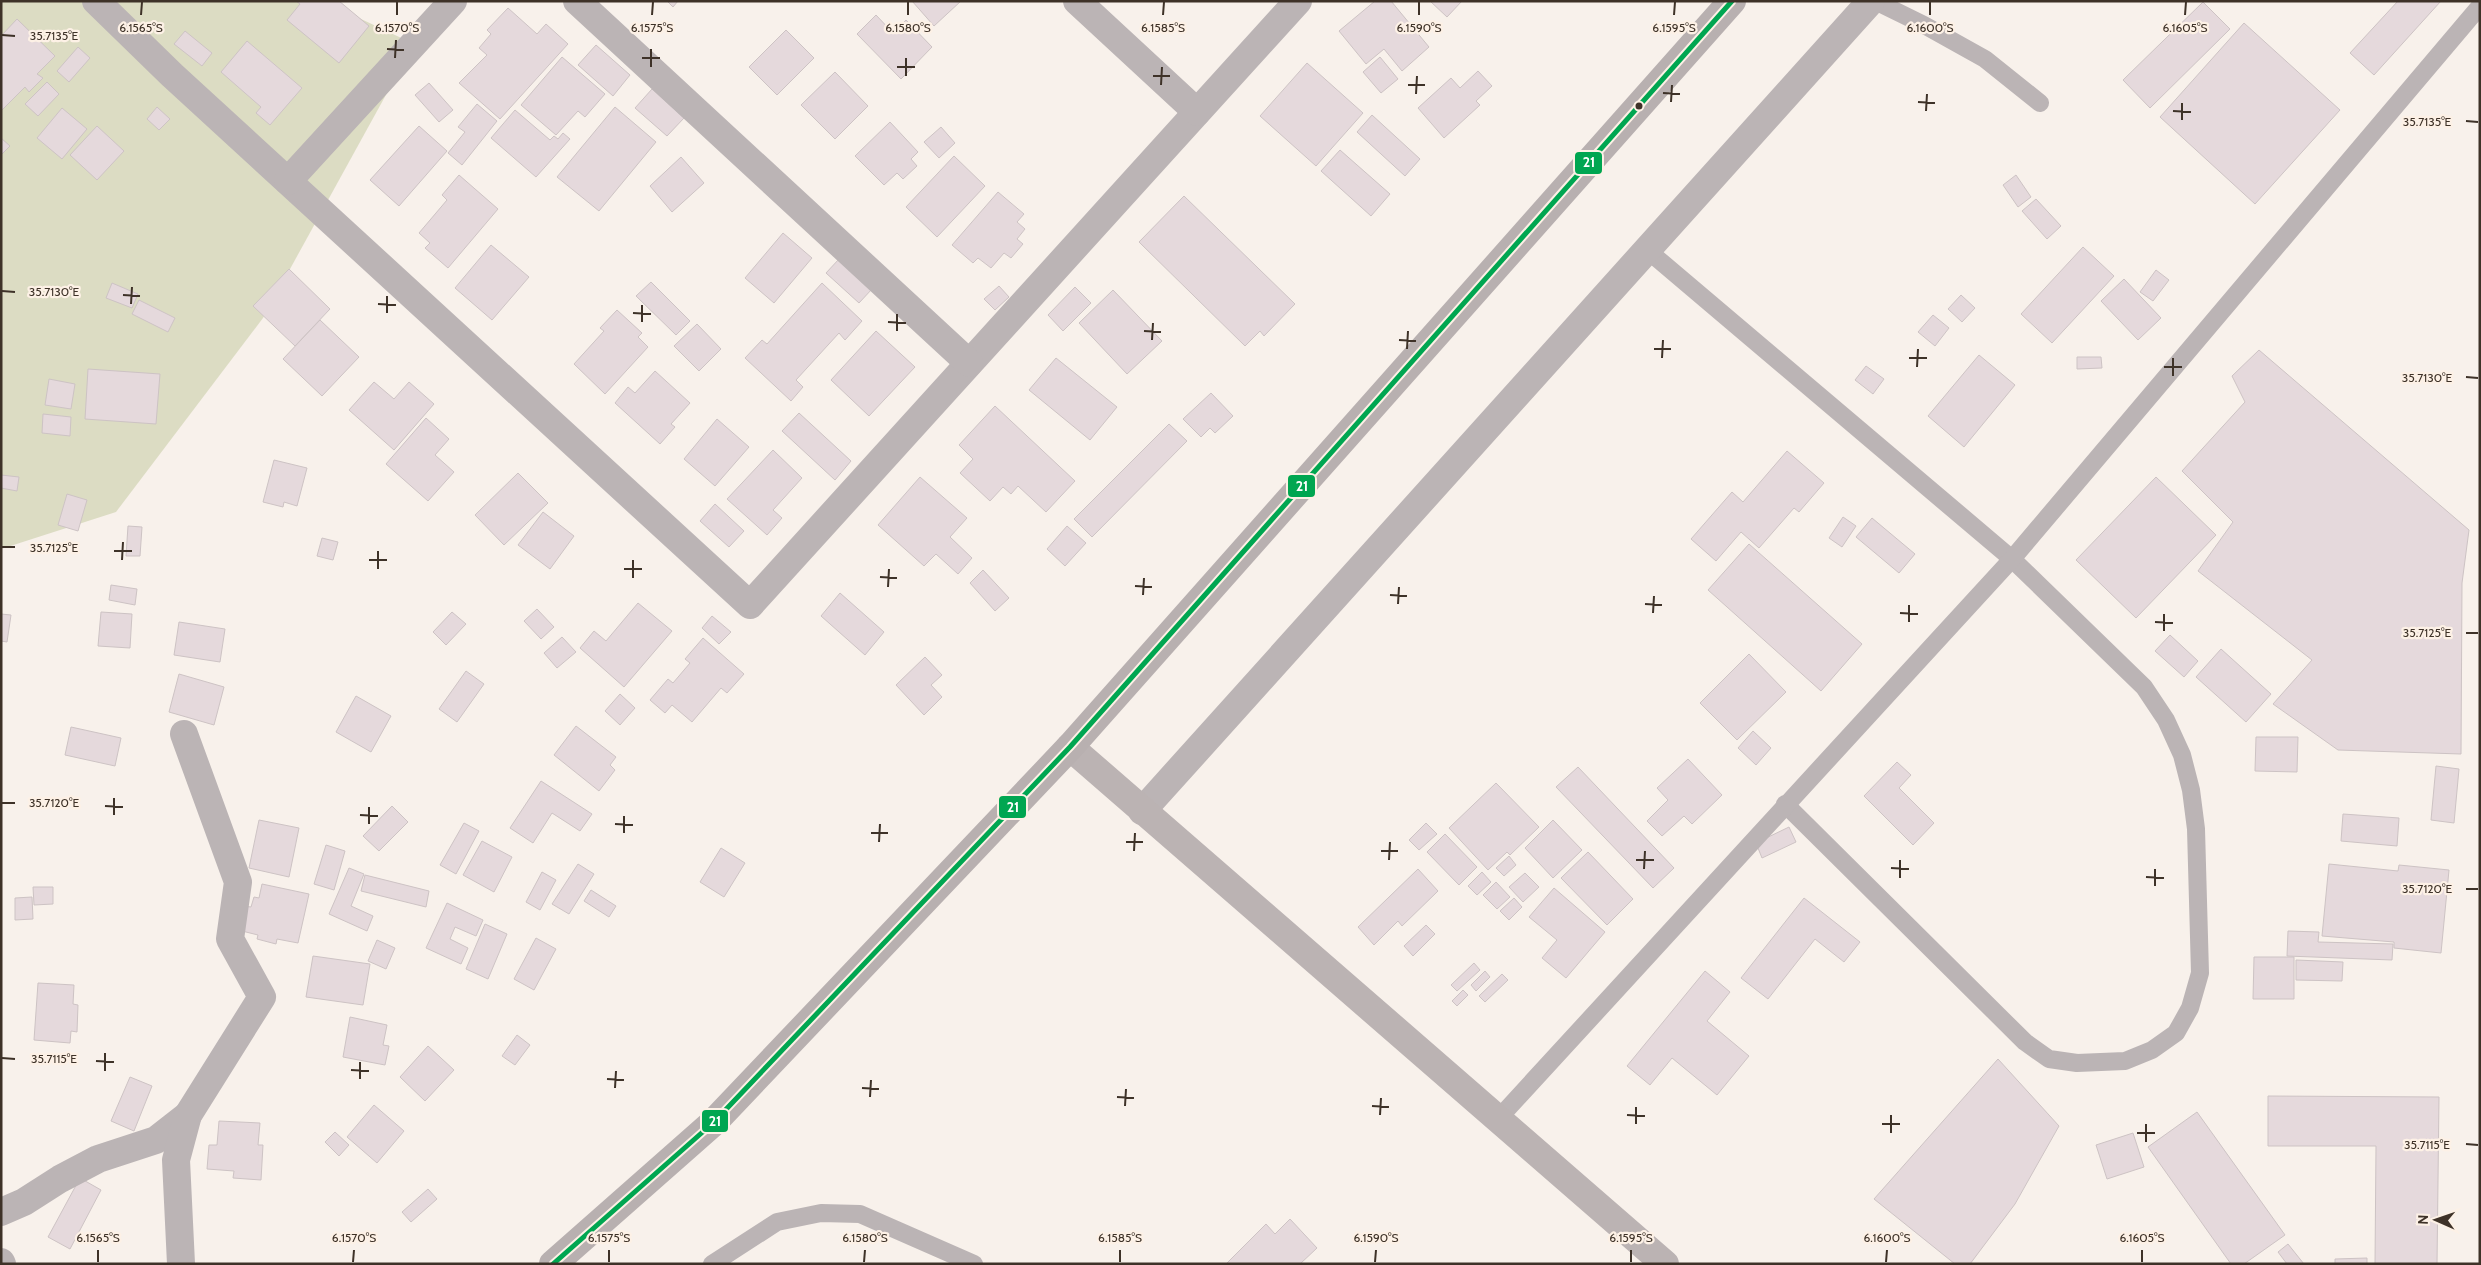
<svg xmlns="http://www.w3.org/2000/svg" width="2481" height="1265" font-family="Cabin,sans-serif">
<rect width="100%" height="100%" fill="#f8f1eb"/>
<polygon fill="#dcdcc3" points="1,1 323,1 414,44 263,318 116,512 1,549"/>
<g fill="#e5d9dc" stroke="#cdc3c4">
<polygon points="296,1 339,1 369,26 339,63 287,20 300,4"/>
<polygon points="667,1 678,1 673,7"/>
<polygon points="912,1 961,1 934,26"/>
<polygon points="1375,1 1391,1 1429,47 1402,71 1384,49 1366,64 1339,31"/>
<polygon points="1430,1 1462,1 1447,17"/>
<polygon points="2398,1 2441,1 2374,75 2350,53"/>
<polygon points="2203,2 2230,29 2150,108 2123,80"/>
<polygon points="508,8 537,34 546,24 568,44 500,119 459,83 487,55 479,48 491,34 487,30"/>
<polygon points="876,15 893,33 906,20 932,47 901,79 857,34"/>
<polygon points="17,19 55,56 37,74 43,78 29,92 25,87 1,111 1,36"/>
<polygon points="2244,23 2340,110 2255,204 2160,117"/>
<polygon points="786,30 814,58 777,95 749,67"/>
<polygon points="185,31 212,53 202,66 174,44"/>
<polygon points="247,41 302,88 270,125 256,113 261,107 221,72"/>
<polygon points="596,45 630,75 613,96 578,65"/>
<polygon points="78,47 90,58 69,82 57,71"/>
<polygon points="562,57 605,94 585,117 578,111 556,135 521,105"/>
<polygon points="1380,57 1398,79 1381,93 1363,72"/>
<polygon points="1307,63 1363,113 1316,166 1260,116"/>
<polygon points="1478,71 1492,86 1476,101 1480,105 1444,138 1418,108 1451,78 1460,88"/>
<polygon points="835,72 868,106 835,139 801,105"/>
<polygon points="47,82 59,94 38,116 25,104"/>
<polygon points="429,83 453,110 439,122 415,95"/>
<polygon points="652,89 684,118 667,136 635,108"/>
<polygon points="477,104 497,121 462,165 448,153 465,132 458,127"/>
<polygon points="157,107 170,119 159,130 147,119"/>
<polygon points="615,107 656,142 599,211 557,177"/>
<polygon points="62,108 87,129 62,159 37,138"/>
<polygon points="515,110 550,140 554,136 558,139 563,133 570,139 536,177 491,138"/>
<polygon points="1372,115 1420,159 1405,176 1357,132"/>
<polygon points="890,122 918,152 911,159 917,166 903,179 897,173 884,185 855,156"/>
<polygon points="97,126 124,151 97,180 70,155"/>
<polygon points="419,126 447,151 399,206 370,180"/>
<polygon points="941,127 955,143 939,158 924,142"/>
<polygon points="1,138 10,146 1,155"/>
<polygon points="1340,150 1390,194 1371,216 1321,171"/>
<polygon points="954,156 985,186 937,237 906,207"/>
<polygon points="681,157 704,183 672,212 650,186"/>
<polygon points="459,175 498,209 448,268 425,248 430,243 419,233 447,200 442,195"/>
<polygon points="2016,175 2031,197 2018,207 2003,185"/>
<polygon points="998,192 1024,214 1017,222 1025,229 1017,239 1023,244 1011,258 1004,253 991,268 978,258 973,263 952,245"/>
<polygon points="1184,196 1295,304 1264,336 1260,331 1245,346 1139,242"/>
<polygon points="2036,199 2061,226 2047,239 2022,211"/>
<polygon points="783,233 812,258 774,303 745,278"/>
<polygon points="491,245 529,277 492,320 455,288"/>
<polygon points="2083,247 2114,276 2052,343 2021,314"/>
<polygon points="839,259 872,289 859,303 826,273"/>
<polygon points="289,269 330,309 295,346 253,306"/>
<polygon points="2156,270 2169,280 2153,301 2140,292"/>
<polygon points="2124,279 2161,318 2138,340 2101,301"/>
<polygon points="651,282 690,321 676,335 636,296"/>
<polygon points="112,283 138,294 132,308 106,298"/>
<polygon points="822,283 862,321 845,340 839,333 796,380 803,387 791,401 745,358 762,340 767,344"/>
<polygon points="999,286 1009,297 995,310 984,299"/>
<polygon points="1075,287 1091,303 1063,331 1048,315"/>
<polygon points="1113,290 1162,341 1127,374 1079,323"/>
<polygon points="1961,295 1975,308 1962,322 1948,309"/>
<polygon points="139,300 175,318 168,332 132,314"/>
<polygon points="617,310 642,333 638,337 648,347 605,394 574,364 604,331 600,328"/>
<polygon points="1933,315 1949,328 1935,346 1918,332"/>
<polygon points="320,320 359,357 322,396 283,359"/>
<polygon points="697,324 721,349 699,371 674,346"/>
<polygon points="876,331 915,367 869,416 831,380"/>
<polygon points="2259,350 2469,530 2462,583 2461,754 2338,750 2273,704 2312,660 2198,571 2233,522 2182,471 2245,402 2232,376"/>
<polygon points="1979,355 2015,385 1964,447 1928,416"/>
<polygon points="2077,357 2101,357 2102,368 2077,369"/>
<polygon points="1056,358 1117,407 1090,440 1029,390"/>
<polygon points="1866,366 1884,379 1873,394 1855,380"/>
<polygon points="88,369 160,374 156,424 85,419"/>
<polygon points="655,371 690,403 671,424 675,427 660,444 615,403 628,387 635,393"/>
<polygon points="49,379 75,384 71,409 45,405"/>
<polygon points="374,382 394,399 409,382 434,404 394,450 349,410"/>
<polygon points="1211,393 1233,416 1215,433 1210,428 1201,437 1183,419"/>
<polygon points="995,406 1075,481 1046,512 1018,486 1011,494 1003,487 990,501 960,473 973,459 959,445"/>
<polygon points="799,413 851,461 835,480 782,431"/>
<polygon points="43,414 71,417 70,436 42,433"/>
<polygon points="426,418 449,439 435,455 454,472 428,501 386,464"/>
<polygon points="717,419 749,447 715,486 684,459"/>
<polygon points="1169,424 1187,441 1092,537 1074,519"/>
<polygon points="773,450 802,478 773,510 782,518 767,535 727,499"/>
<polygon points="1787,451 1824,483 1799,512 1794,508 1759,548 1741,532 1716,561 1691,539 1732,492 1743,502"/>
<polygon points="274,460 307,468 297,506 284,502 283,507 263,502"/>
<polygon points="518,473 548,503 504,545 475,515"/>
<polygon points="1,475 19,477 17,491 1,488"/>
<polygon points="920,477 967,518 950,537 972,558 958,574 936,554 924,566 878,525"/>
<polygon points="2156,477 2216,535 2136,618 2076,560"/>
<polygon points="67,494 87,500 78,531 58,525"/>
<polygon points="715,504 744,531 729,547 700,521"/>
<polygon points="543,512 574,536 550,569 518,545"/>
<polygon points="1843,517 1856,526 1842,547 1829,538"/>
<polygon points="1872,518 1915,554 1899,573 1856,537"/>
<polygon points="128,526 142,527 140,556 126,556"/>
<polygon points="1067,526 1086,543 1065,566 1047,549"/>
<polygon points="322,538 338,542 333,560 317,556"/>
<polygon points="1749,544 1862,644 1821,691 1708,590"/>
<polygon points="983,570 1009,598 995,611 970,583"/>
<polygon points="111,585 137,589 135,605 109,600"/>
<polygon points="840,593 884,632 865,655 821,616"/>
<polygon points="638,603 672,631 624,687 580,648 594,631 606,641"/>
<polygon points="537,609 554,627 541,639 524,621"/>
<polygon points="101,612 132,614 130,648 98,646"/>
<polygon points="452,612 466,624 446,645 433,632"/>
<polygon points="1,614 11,615 7,642 1,641"/>
<polygon points="712,616 731,632 719,644 702,628"/>
<polygon points="179,622 225,629 220,662 174,655"/>
<polygon points="2170,635 2198,661 2184,677 2155,651"/>
<polygon points="562,637 576,652 557,668 544,653"/>
<polygon points="703,638 744,674 727,693 721,688 692,722 672,705 665,713 650,700 668,679 673,683 690,663 685,659"/>
<polygon points="2221,649 2271,694 2246,722 2196,677"/>
<polygon points="1749,654 1786,692 1737,740 1700,703"/>
<polygon points="925,657 942,675 931,685 942,697 924,715 896,685"/>
<polygon points="466,671 484,684 457,722 439,709"/>
<polygon points="179,674 224,687 214,725 169,712"/>
<polygon points="620,694 635,708 620,725 605,711"/>
<polygon points="356,696 391,716 371,752 336,732"/>
<polygon points="576,726 616,757 610,765 615,770 599,791 554,755"/>
<polygon points="71,727 121,738 115,766 65,755"/>
<polygon points="1753,731 1771,748 1756,765 1738,748"/>
<polygon points="2256,737 2298,737 2297,772 2255,771"/>
<polygon points="1688,759 1722,795 1692,824 1684,816 1662,836 1647,821 1668,800 1657,788"/>
<polygon points="1897,762 1911,775 1899,788 1934,823 1913,845 1864,796"/>
<polygon points="2436,766 2459,769 2454,823 2431,820"/>
<polygon points="1578,767 1674,868 1653,888 1556,787"/>
<polygon points="541,781 592,814 580,831 552,813 533,843 510,828"/>
<polygon points="1496,783 1539,827 1510,855 1507,852 1488,870 1449,828"/>
<polygon points="392,806 408,822 379,851 363,836"/>
<polygon points="2343,814 2399,818 2397,846 2341,841"/>
<polygon points="259,820 299,828 289,877 249,868"/>
<polygon points="1553,820 1582,850 1553,878 1525,848"/>
<polygon points="464,823 479,831 456,874 440,865"/>
<polygon points="1426,823 1437,834 1419,850 1409,840"/>
<polygon points="1789,827 1796,842 1762,858 1756,843"/>
<polygon points="1445,834 1477,867 1459,885 1427,852"/>
<polygon points="482,841 512,857 494,892 463,875"/>
<polygon points="326,845 345,851 334,890 314,884"/>
<polygon points="721,848 745,863 724,897 700,882"/>
<polygon points="1588,852 1633,899 1607,925 1561,878"/>
<polygon points="1509,856 1516,865 1504,876 1496,868"/>
<polygon points="578,864 594,874 569,914 552,904"/>
<polygon points="2329,864 2398,871 2399,865 2449,870 2441,953 2394,948 2394,942 2322,936"/>
<polygon points="349,868 364,874 351,906 373,916 367,931 329,914"/>
<polygon points="1418,869 1438,891 1402,926 1398,921 1374,945 1358,927"/>
<polygon points="542,872 556,880 540,910 526,902"/>
<polygon points="1482,872 1491,882 1477,895 1468,886"/>
<polygon points="1525,873 1539,887 1523,902 1509,887"/>
<polygon points="365,875 429,891 426,907 361,891"/>
<polygon points="1496,882 1510,897 1497,909 1483,895"/>
<polygon points="262,884 309,894 298,943 277,939 276,944 257,939 258,935 238,930 243,906 251,907 254,897 259,898"/>
<polygon points="33,887 53,887 53,904 34,905"/>
<polygon points="1554,888 1605,932 1566,978 1542,958 1557,940 1529,917"/>
<polygon points="591,890 616,906 609,917 584,901"/>
<polygon points="32,897 33,919 15,920 15,898"/>
<polygon points="1514,898 1522,907 1509,920 1500,911"/>
<polygon points="1804,898 1860,942 1844,962 1815,939 1768,999 1741,978"/>
<polygon points="447,903 483,920 476,936 455,927 450,939 468,948 461,964 426,948"/>
<polygon points="485,924 507,934 488,979 466,969"/>
<polygon points="1426,925 1435,934 1413,956 1404,946"/>
<polygon points="2288,931 2319,932 2318,942 2393,944 2392,960 2287,956"/>
<polygon points="536,938 556,949 534,990 514,979"/>
<polygon points="377,940 395,948 386,969 368,961"/>
<polygon points="313,956 370,964 363,1005 306,997"/>
<polygon points="2254,957 2294,957 2294,999 2253,999"/>
<polygon points="2296,960 2343,962 2342,981 2296,980"/>
<polygon points="1474,963 1480,970 1457,991 1451,985"/>
<polygon points="1485,971 1490,977 1476,991 1471,985"/>
<polygon points="1705,971 1730,992 1707,1021 1749,1056 1717,1095 1672,1058 1650,1085 1627,1066"/>
<polygon points="1502,974 1508,980 1485,1002 1479,996"/>
<polygon points="38,983 74,985 73,1004 78,1005 77,1032 71,1031 70,1043 34,1040"/>
<polygon points="1463,990 1468,995 1457,1006 1452,1001"/>
<polygon points="350,1017 387,1025 383,1045 389,1046 385,1065 343,1057"/>
<polygon points="517,1035 530,1045 515,1065 502,1056"/>
<polygon points="428,1046 454,1070 425,1101 400,1077"/>
<polygon points="1998,1059 2059,1126 2015,1204 1970,1264 1955,1264 1874,1199"/>
<polygon points="130,1077 152,1086 134,1131 111,1121"/>
<polygon points="2268,1096 2439,1097 2437,1264 2375,1264 2376,1146 2268,1146"/>
<polygon points="374,1105 404,1131 377,1163 347,1137"/>
<polygon points="2197,1112 2285,1235 2244,1264 2231,1264 2148,1147"/>
<polygon points="219,1121 260,1123 258,1145 263,1145 261,1180 233,1178 234,1171 207,1169 209,1145 217,1145"/>
<polygon points="335,1132 349,1145 339,1156 325,1142"/>
<polygon points="2133,1133 2144,1167 2107,1179 2096,1145"/>
<polygon points="80,1178 101,1190 70,1249 48,1237"/>
<polygon points="428,1189 437,1199 411,1222 402,1212"/>
<polygon points="1290,1219 1317,1248 1300,1264 1226,1264 1266,1224 1275,1234"/>
<polygon points="2288,1244 2304,1264 2287,1264 2278,1252"/>
<polygon points="2367,1258 2367,1264 2335,1264 2335,1259"/>
</g>
<g fill="none" stroke-linecap="round" stroke-linejoin="round">
<g stroke="#bbb4b5" stroke-width="18">
<polyline points="1875,1 1924,25 1985,59 2040,103"/>
<polyline points="1646,249 2012,559 2144,687 2166,720 2182,755 2191,790 2196,829 2200,973 2190,1008 2176,1033 2152,1050 2125,1061 2077,1063 2049,1059 2025,1042 1785,804"/>
<polyline points="1498,1119 2012,559 2480,6"/>
<polyline points="712,1264 777,1222 821,1213 860,1214 974,1264"/>
</g>
<g stroke="#bbb4b5" stroke-width="28">
<polyline points="96,1 172,75 750,605 1298,1"/>
<polyline points="577,1 969,363"/>
<polyline points="1077,1 1197,112"/>
<polyline points="288,181 453,1"/>
<polyline points="1142,811 1871,1"/>
<polyline points="1,1212 24,1202 60,1179 98,1159 156,1140 188,1115"/>
<polyline points="1,1262 2,1264"/>
<polyline points="181,1264 176,1160 188,1115 262,997 230,939 238,882 184,734"/>
</g>
<polyline stroke="#bbb3b3" stroke-width="28" points="1070,747 1665,1264"/>
<polyline stroke="#b8b0b0" stroke-width="28" points="553,1264 714,1122 1070,747 1732,1"/>
<g stroke="#fdf1e6" stroke-width="9">
<polyline id="bus-1" points="553,1264 714,1122 1070,747 1732,1"/>
</g>
<use href="#bus-1" stroke="#00a651" stroke-width="5"/>
</g>
<path fill="none" stroke="#3e3228" stroke-width="2" d="M141 15 142 2M397 15V2M652 15 653 2M908 15V2M1163 15 1164 2M1419 15V2M1674 15 1675 2M1930 15V2M2185 15 2186 2M2 35 15 36M387 49 404 50M395 58 396 40M642 58H660M651 67V49M897 67H915M906 76V58M1153 76H1170M1161 85 1162 67M1408 85H1425M1663 93 1680 94M1416 94 1417 76M1671 102 1672 85M1918 102 1935 103M1926 111 1927 94M2173 111 2191 112M2182 120V103M2466 121 2478 122M2 291 15 292M123 295 140 296M131 304 132 287M378 304 396 305M387 313V296M633 313 651 314M642 322V305M888 322 906 323M897 331V314M1144 331 1161 332M1152 340 1153 323M1399 340 1416 341M1407 349 1408 331M1654 349H1671M1662 358 1663 340M1909 358H1927M1917 367 1918 349M2164 367H2182M2173 376V358M2466 377 2478 378M2 547H15M114 551H132M122 560 123 542M369 560H387M378 569V551M624 569H642M880 577 897 578M633 578V560M1135 586 1152 587M888 587 889 569M1143 595 1144 578M1390 595 1407 596M1398 604 1399 587M1645 604 1662 605M1653 613 1654 596M1900 613 1918 614M1909 622V605M2155 622 2173 623M2164 631V614M2466 633H2478M2 803H15M105 806 123 807M114 815V798M360 815 378 816M369 824V807M615 824 633 825M624 833V816M871 833H888M879 842 880 824M1126 842H1143M1134 851 1135 833M1381 851H1398M1389 860 1390 842M1636 860H1654M1891 868 1909 869M1644 869 1645 851M2146 877 2164 878M1900 878V860M2155 886V869M2466 889H2478M2 1058 15 1059M96 1061 114 1062M351 1070 369 1071M105 1071V1053M360 1079V1062M607 1079 624 1080M615 1088 616 1071M862 1088 879 1089M870 1097 871 1080M1117 1097 1134 1098M1125 1106 1126 1089M1372 1106 1389 1107M1380 1115 1381 1098M1627 1115 1645 1116M1636 1124V1107M1882 1124H1900M1891 1133V1115M2137 1133H2155M2146 1142V1124M2466 1144 2478 1145M98 1262V1250M353 1262 354 1250M609 1262V1250M864 1262 865 1250M1120 1262V1250M1375 1262 1376 1250M1631 1262V1250M1886 1262 1887 1250M2142 1262V1250"/>
<circle fill="#3e3228" stroke="#fdf1e6" stroke-width="2" cx="1639" cy="106" r="4.5"/>
<g font-size="12" text-anchor="middle" fill="#3e3228" stroke="#fdf1e6" stroke-width="4.5" stroke-linejoin="round" paint-order="stroke">
<text x="141" y="32">6.1565°S</text>
<text x="397" y="32">6.1570°S</text>
<text x="652" y="32">6.1575°S</text>
<text x="908" y="32">6.1580°S</text>
<text x="1163" y="32">6.1585°S</text>
<text x="1419" y="32">6.1590°S</text>
<text x="1674" y="32">6.1595°S</text>
<text x="1930" y="32">6.1600°S</text>
<text x="2185" y="32">6.1605°S</text>
<text x="54" y="40">35.7135°E</text>
<text x="2427" y="126">35.7135°E</text>
<text x="54" y="296">35.7130°E</text>
<text x="2427" y="382">35.7130°E</text>
<text x="54" y="552">35.7125°E</text>
<text x="2427" y="637">35.7125°E</text>
<text x="54" y="807">35.7120°E</text>
<text x="2427" y="893">35.7120°E</text>
<text x="54" y="1063">35.7115°E</text>
<text x="2427" y="1149">35.7115°E</text>
<text x="98" y="1242">6.1565°S</text>
<text x="354" y="1242">6.1570°S</text>
<text x="609" y="1242">6.1575°S</text>
<text x="865" y="1242">6.1580°S</text>
<text x="1120" y="1242">6.1585°S</text>
<text x="1376" y="1242">6.1590°S</text>
<text x="1631" y="1242">6.1595°S</text>
<text x="1887" y="1242">6.1600°S</text>
<text x="2142" y="1242">6.1605°S</text>
</g>
<g stroke="#fdf1e6" stroke-width="2">
<rect x="1574" y="151" width="29" height="24" rx="5" fill="#00a651"/>
<rect x="1287" y="474" width="29" height="24" rx="5" fill="#00a651"/>
<rect x="998" y="795" width="29" height="24" rx="5" fill="#00a651"/>
<rect x="701" y="1109" width="28" height="24" rx="5" fill="#00a651"/>
</g>
<g font-size="14" text-anchor="middle" font-weight="bold" fill="#fff">
<text x="1589" y="167">21</text>
<text x="1302" y="491">21</text>
<text x="1013" y="812">21</text>
<text x="715" y="1126">21</text>
</g>
<rect width="2481" height="1265" fill="none" stroke="#3e3228" stroke-width="5"/>
<g transform="translate(2436 1220) rotate(272)" stroke="#fdf1e6" stroke-width="4" paint-order="stroke">
<path d="M0-4L9 19L0 12L-9 19Z" fill="#3e3228"/>
<text y="-8" font-size="14" font-weight="bold" text-anchor="middle" fill="#3e3228">N</text>
</g>
</svg>
